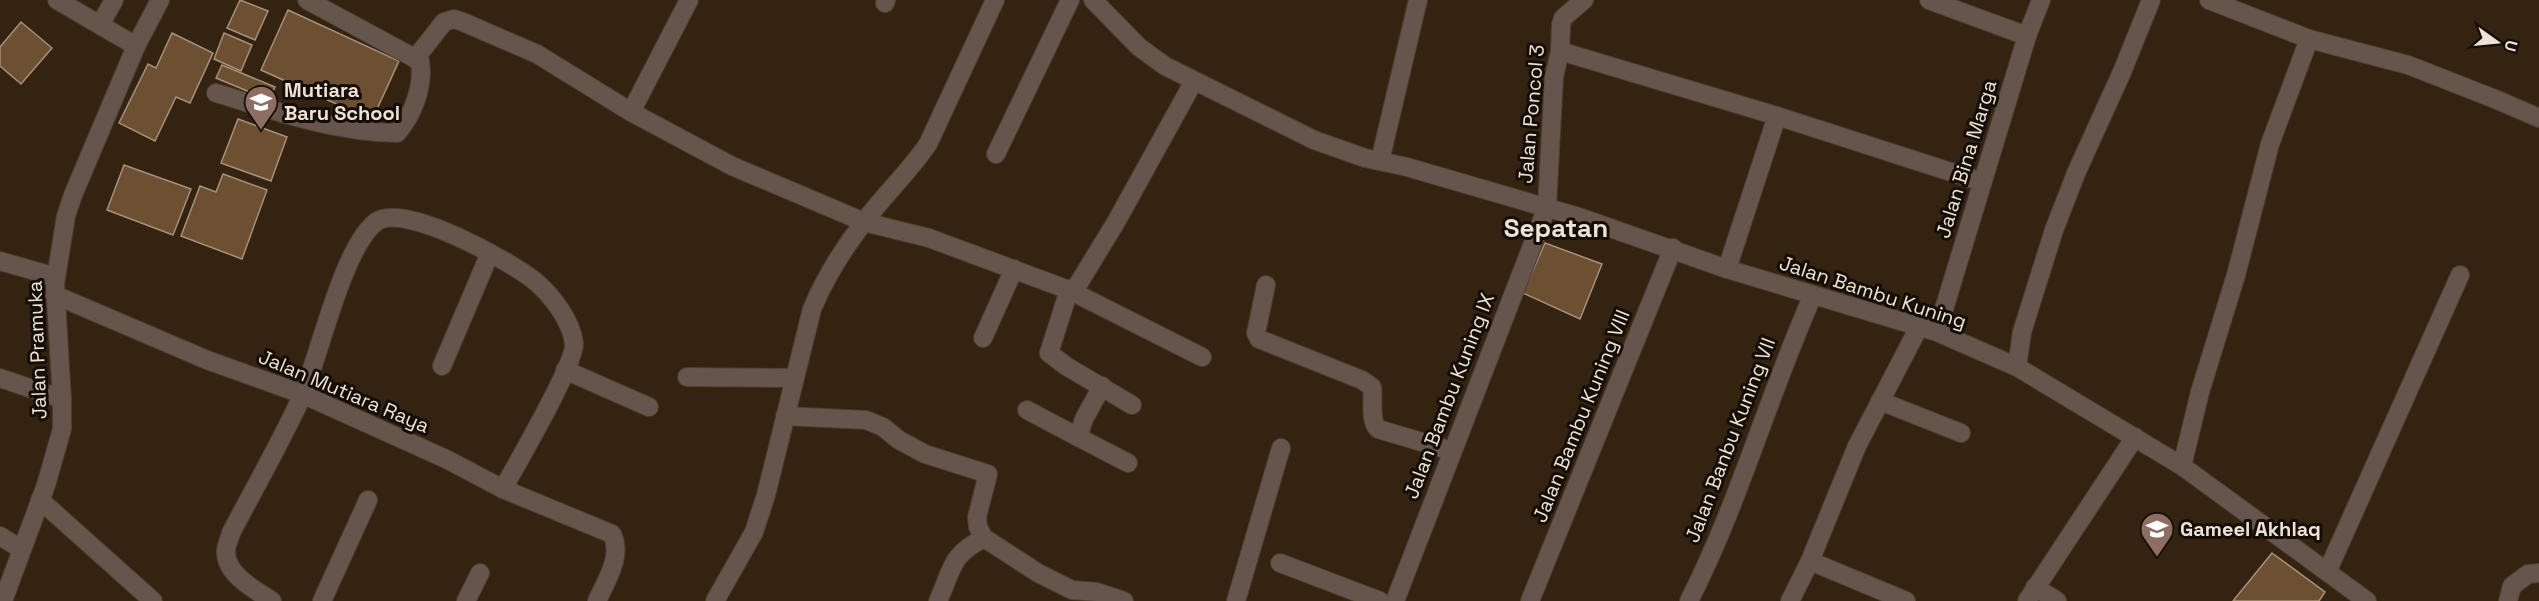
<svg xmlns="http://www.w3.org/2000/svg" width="2539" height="601" font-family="'Space Grotesk',sans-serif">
<rect width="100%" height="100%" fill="#332310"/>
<g fill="#6c5031" stroke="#a6917c" stroke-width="1.5">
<polygon points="240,0 268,11 255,40 227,28"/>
<polygon points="288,10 399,61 372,120 261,70"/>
<polygon points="21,22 52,48 21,84 0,66 0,47"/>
<polygon points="172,33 213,53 190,103 176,97 155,141 119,123 148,64 156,68"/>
<polygon points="224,33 252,45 241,71 214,59"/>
<polygon points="222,65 275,87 269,100 216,78"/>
<polygon points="238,119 287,137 271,181 221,163"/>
<polygon points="124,165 191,189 173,235 107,210"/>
<polygon points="223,174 267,190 242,259 181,236 200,186 216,192"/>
<polygon points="1545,243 1602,264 1580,319 1523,293"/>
<polygon points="2272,553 2325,592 2319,601 2233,601"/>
</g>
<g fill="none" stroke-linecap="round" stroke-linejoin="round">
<g stroke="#4d3e2c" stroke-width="20">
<g id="minor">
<polyline points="57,0 136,46"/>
<polyline points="1093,0 1139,47 1165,66 1314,140 1365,158 1407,167 1579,217 1727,269 1937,332 2017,367 2182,466 2367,601"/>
<polyline points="1929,0 2027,36"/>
<polyline points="2209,0 2309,39 2408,65 2495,99 2539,118"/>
<polyline points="885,3 886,0"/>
<polyline points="100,25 114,0"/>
<polyline points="1560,51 1777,116 1982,182"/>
<polyline points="415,59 444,22 454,19 463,22 537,54 631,112 732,166 864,222 929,238 1069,290 1202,357"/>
<path d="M216 93C275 111 335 132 397 133 413 115 424 86 420 61L307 0"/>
<polyline points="631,112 689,0"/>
<polyline points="996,154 1070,0"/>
<polyline points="1380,161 1418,0"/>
<polyline points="0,261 56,277"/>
<polyline points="1727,269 1777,116"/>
<path d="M1266 285 1256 333 1259 339 1362 380 1372 387C1374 399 1369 420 1378 429L1452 451"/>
<path d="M55 295 207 360 302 394 446 459 503 489 612 534C623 556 606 581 597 601"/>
<polyline points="1937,332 2027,36 2041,0"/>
<polyline points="983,338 1014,269"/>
<polyline points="442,366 490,253"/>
<polyline points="2017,367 2022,332 2054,230 2077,171 2122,72 2151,0"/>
<polyline points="565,370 649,407"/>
<polyline points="687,377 793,378"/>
<polyline points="0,378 62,399"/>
<polyline points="1102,386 1084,419 1078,437 1128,463"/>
<polyline points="1880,401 1961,433"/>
<polyline points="1132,405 1066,366 1049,353 1069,290 1077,286 1116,222 1194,81"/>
<polyline points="1027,410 1078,437"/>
<polyline points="785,416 866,420 883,427 899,440 925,454 988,474 977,517 978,527 984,538 1038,573 1072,590 1097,592 1124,601"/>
<polyline points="2182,466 2200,392 2236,275 2270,144 2309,39"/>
<polyline points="40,500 153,601"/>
<polyline points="0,536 21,549"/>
<polyline points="1810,561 1906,601"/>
<polyline points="1280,563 1380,601"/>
<polyline points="2328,570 2460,275"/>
<polyline points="2035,587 2057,601"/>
<polyline points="3,601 46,485 62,429 62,399 55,284 66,216 73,195 136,46 160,0"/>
<path d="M272 601C255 590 225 574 226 551 226 545 230 538 231 533 255 487 281 442 302 396 320 354 343 247 376 222 403 201 512 262 536 282 552 296 571 320 574 343 576 363 516 465 503 489"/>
<polyline points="322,601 368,500"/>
<polyline points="466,601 480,573"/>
<path d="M715 601 754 532 766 495 812 309C825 278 843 249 864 222 884 195 909 172 928 144L995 0"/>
<path d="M938 601C953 569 949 556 984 538"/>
<polyline points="1236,601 1281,448"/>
<polyline points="1395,601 1547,207 1554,77 1560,51 1561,25 1563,18 1584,0"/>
<polyline points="1530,601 1673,248"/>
<path d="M1689 601C1739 503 1768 396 1813 295"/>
<polyline points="1790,601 1810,561 1857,446 1919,327"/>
<polyline points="2027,601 2135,437"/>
<polyline points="2508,601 2512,586 2528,574 2539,573"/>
</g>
</g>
<use href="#minor" stroke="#66554d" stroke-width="18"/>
</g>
<defs>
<g id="school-pin" transform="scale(1.725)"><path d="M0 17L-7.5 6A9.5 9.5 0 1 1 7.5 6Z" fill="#8d6e63" stroke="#150e07"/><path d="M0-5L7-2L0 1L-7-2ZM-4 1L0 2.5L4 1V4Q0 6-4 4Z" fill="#fff"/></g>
</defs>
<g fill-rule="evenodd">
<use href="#school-pin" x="261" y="102"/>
<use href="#school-pin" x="2157" y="529"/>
</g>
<g text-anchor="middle" stroke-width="6" stroke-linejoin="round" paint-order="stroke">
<g font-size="20" font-weight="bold" fill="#eee2d7" stroke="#150e07" text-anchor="start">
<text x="284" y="97">Mutiara<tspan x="284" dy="23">Baru School</tspan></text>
<text x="2180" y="536">Gameel Akhlaq</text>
</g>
<g font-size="20" fill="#eee2d7" stroke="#150e07">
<text transform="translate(1531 114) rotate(-85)" y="7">Jalan Poncol 3</text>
<text transform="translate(1966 159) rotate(-73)" y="7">Jalan Bina Marga</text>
<text transform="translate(1873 292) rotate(18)" y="7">Jalan Bambu Kuning</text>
<text transform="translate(37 350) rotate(-92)" y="7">Jalan Pramuka</text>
<text transform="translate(344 391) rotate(23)" y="7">Jalan Mutiara Raya</text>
<text transform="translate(1449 396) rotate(-69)" y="7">Jalan Bambu Kuning IX</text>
<text transform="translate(1581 416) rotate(-68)" y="7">Jalan Bambu Kuning VIII</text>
<text transform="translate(1730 440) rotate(-69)" y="7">Jalan Banbu Kuning VII</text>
</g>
<g font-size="26" font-weight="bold" fill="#eee2d7" stroke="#150e07">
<text x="1556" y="237">Sepatan</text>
</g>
</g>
<g transform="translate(2497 42) rotate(105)" stroke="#150e07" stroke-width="4.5" paint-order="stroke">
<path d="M0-4.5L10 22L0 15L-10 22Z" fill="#eee2d7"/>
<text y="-9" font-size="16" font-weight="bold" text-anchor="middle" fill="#eee2d7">U</text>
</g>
</svg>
